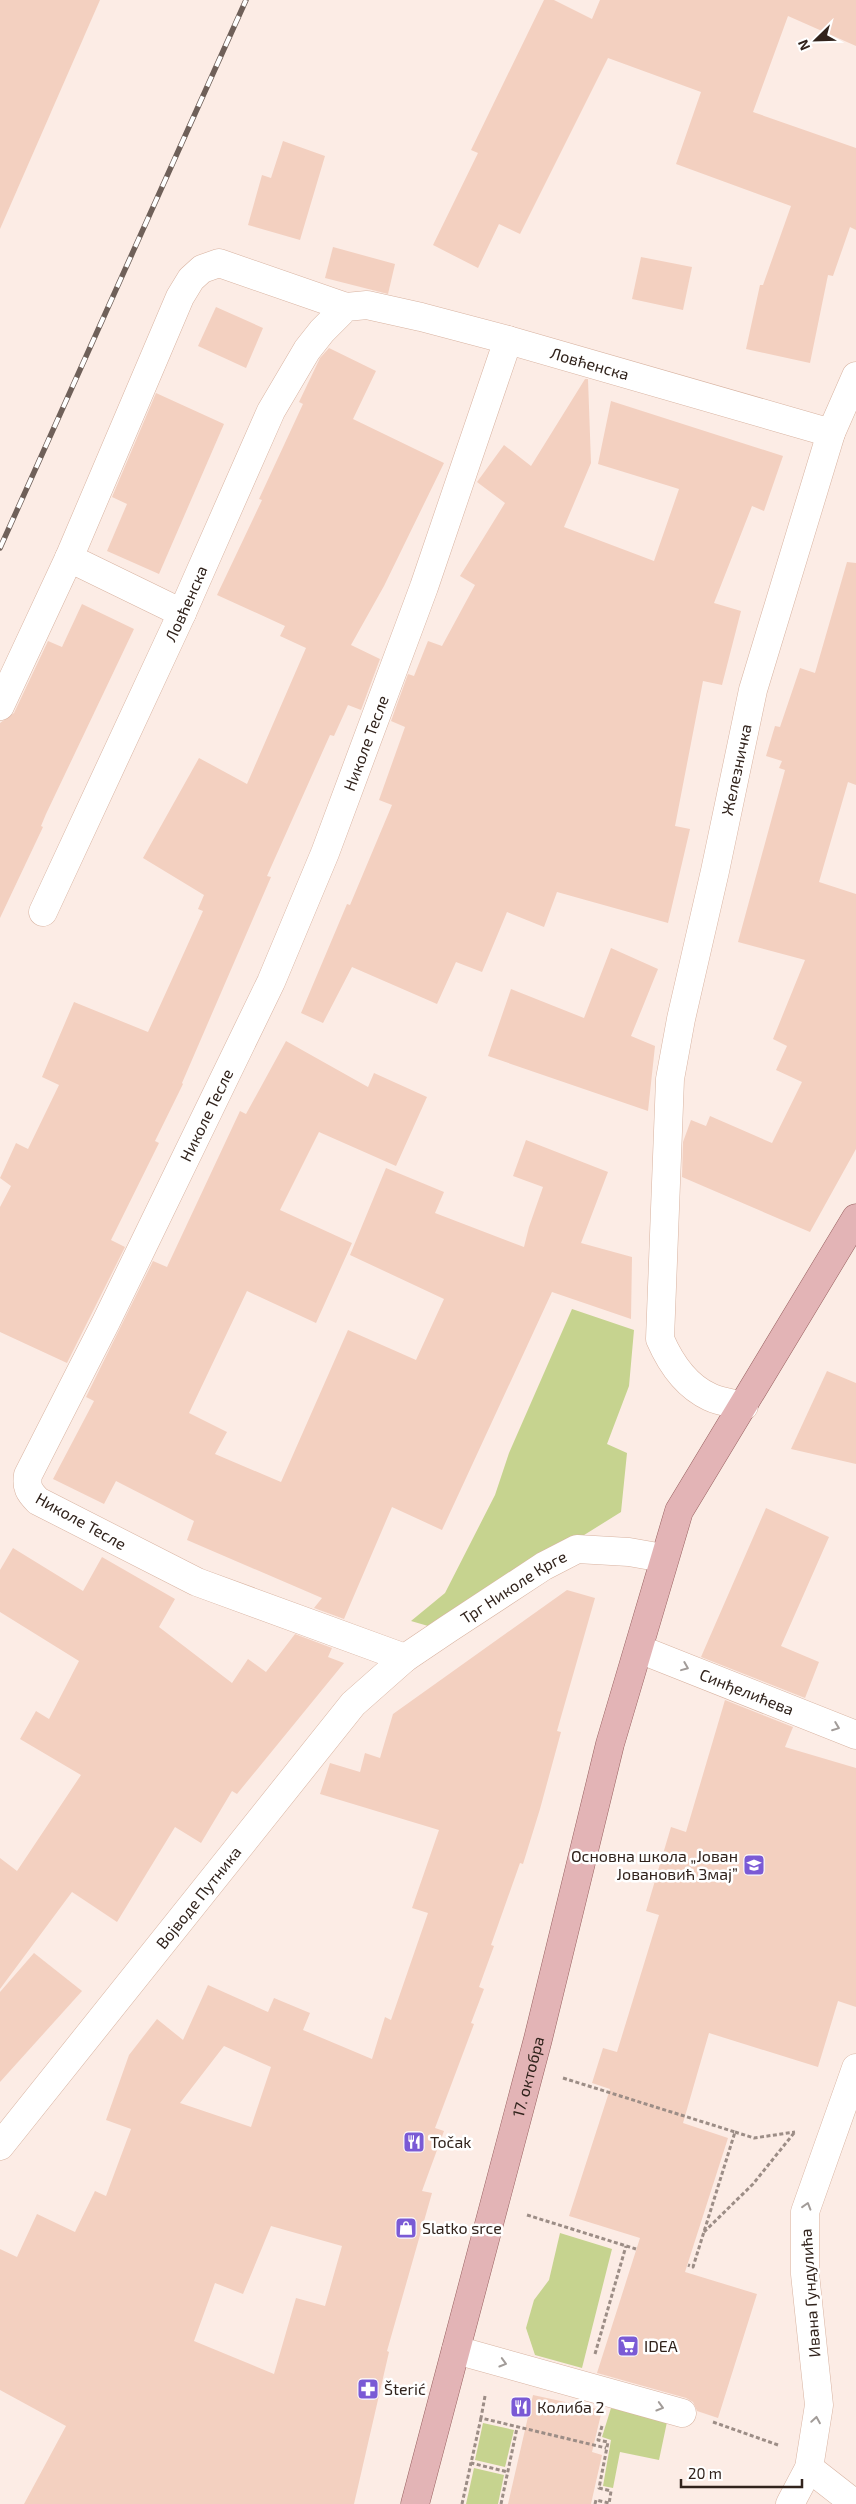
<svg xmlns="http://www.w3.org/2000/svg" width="856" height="2504" font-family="'Exo 2',sans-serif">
<rect width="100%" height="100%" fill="#fcece5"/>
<g fill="#c6d38f">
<polygon points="572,1309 634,1330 629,1386 607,1444 627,1453 621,1512 435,1628 411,1621 445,1593 495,1495 509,1453"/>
<polygon points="560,2233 612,2249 582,2368 535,2355 526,2328 534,2300 549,2280"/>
<polygon points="611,2408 667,2422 659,2460 620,2452 613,2488 603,2486 611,2440 602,2437"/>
<polygon points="483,2423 514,2430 505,2467 475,2460"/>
<polygon points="474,2468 504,2475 498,2504 466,2504"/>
</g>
<g fill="#f3d0c0" fill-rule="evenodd">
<polygon points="0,0 100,0 0,229"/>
<polygon points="544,0 554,0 592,19 600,0 856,0 856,46 788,16 753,112 856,148 856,230 850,227 833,276 828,275 810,363 746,349 760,285 763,285 791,206 676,164 701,92 608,58 520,234 499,224 478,268 433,245 478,153 471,150"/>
<polygon points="283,141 325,156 300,240 248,225 262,175 271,178"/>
<polygon points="333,247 395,264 388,294 325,278"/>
<polygon points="641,257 692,267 683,310 632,299"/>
<polygon points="216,307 263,328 246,368 198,346"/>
<polygon points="329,348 376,371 353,419 444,463 384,586 351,645 380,659 361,710 348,705 334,736 330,735 267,876 271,877 182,1083 183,1084 155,1141 159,1143 111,1240 125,1247 67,1363 0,1332 0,1207 11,1186 0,1178 16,1143 28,1149 59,1085 42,1077 74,1002 148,1032 203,911 198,909 204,895 143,858 199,758 247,784 306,648 280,636 285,626 217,595 262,500 259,499 303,404 299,402 320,358"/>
<polygon points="585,379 588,379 591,463 564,527 654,561 679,489 598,464 611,401 783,456 764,511 752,506 714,603 741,611 722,685 703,681 675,826 690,829 668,923 557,892 544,927 507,912 482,972 456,962 437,1004 352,967 323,1023 301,1013 347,904 350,905 392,805 379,800 405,727 391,721 408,674 414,676 428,641 442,646 475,585 460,576 505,503 477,482 504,445 531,466"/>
<polygon points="156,393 224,424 159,574 107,551 127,504 112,497"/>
<polygon points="847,562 856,563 856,785 848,782 819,882 856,894 856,1149 810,1232 682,1177 683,1142 691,1120 706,1126 710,1116 772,1143 802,1082 776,1070 787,1046 773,1039 805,960 738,942 785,770 779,768 782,761 766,756 775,726 780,727 800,668 815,673"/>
<polygon points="82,604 134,629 46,814 41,826 43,827 0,918 0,723 14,713 48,641 62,647"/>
<polygon points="611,948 658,969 631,1036 655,1046 648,1111 488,1056 511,989 584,1018"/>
<polygon points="286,1041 368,1087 374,1073 427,1097 396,1166 319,1132 280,1210 352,1243 316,1323 247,1291 189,1413 227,1432 215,1454 281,1482 348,1330 416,1360 444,1299 350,1255 386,1168 444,1192 435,1213 524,1247 529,1227 543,1187 513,1176 526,1140 608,1172 581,1243 632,1257 631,1319 552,1292 442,1530 392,1507 344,1619 314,1608 322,1598 187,1540 194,1521 116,1481 104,1504 53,1479 94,1401 86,1397 153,1261 167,1267 240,1111 246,1114"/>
<polygon points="827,1371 856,1383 856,1464 791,1449"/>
<polygon points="766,1508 829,1537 781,1646 819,1662 805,1698 701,1657"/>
<polygon points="13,1548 83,1591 102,1557 175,1599 159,1627 232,1683 248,1659 266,1672 295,1634 332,1648 328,1657 344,1663 237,1794 232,1791 201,1843 175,1827 117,1922 72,1892 0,1989 0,1858 17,1871 81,1775 20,1739 36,1711 49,1719 79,1661 0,1612 0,1570"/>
<path d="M567 1590 595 1598 557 1731 561 1732 540 1809 523 1864 520 1863 491 1945 494 1946 479 1987 484 1989 471 2023 474 2024 435 2128 444 2131 422 2191 432 2193 387 2351 389 2352 354 2504H24L66 2426 0 2390V2249L17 2257 37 2214 75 2232 95 2191 106 2196 131 2129 106 2120 129 2055 157 2019 183 2040 208 1985 268 2012 274 1998 310 2013 303 2030 372 2059 385 2017 391 2020 428 1913 412 1908 439 1830 320 1794 330 1763 360 1772 365 1753 380 1758 393 1714ZM224 2046 271 2067 251 2127 180 2103ZM271 2226 342 2246 325 2306 296 2298 274 2374 194 2341 215 2283 243 2294Z"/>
<polygon points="725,1700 793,1727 785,1747 856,1768 856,2007 838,2001 818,2067 709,2033 683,2123 728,2138 685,2272 757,2294 718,2418 697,2411 693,2402 686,2398 597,2373 640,2238 569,2216 610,2089 592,2083 603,2048 617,2052 659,1915 646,1911 671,1827 686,1832"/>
<polygon points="34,1953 82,1991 0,2082 0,1992"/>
<polygon points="533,2395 602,2410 592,2452 602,2455 591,2504 508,2504"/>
</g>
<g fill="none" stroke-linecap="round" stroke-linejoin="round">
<g stroke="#d8b3a1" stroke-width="29">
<g id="minor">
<polyline points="69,558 182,613"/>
<polyline points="0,706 69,558 180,297 191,279 202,269 219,263 346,307"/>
<path id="s1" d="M43 912 182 613 271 411 307 350 322 331 346 307 367 305 421 317 508 340 831 433"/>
<path id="s2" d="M744 1406C733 1403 720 1402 710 1397 686 1386 670 1362 660 1339L670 1079 681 1019 715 871 753 690 831 433 856 376"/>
<path id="s3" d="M639 1649 856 1735"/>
<path id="s4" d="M405 1658 197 1582 38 1501C29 1492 26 1487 28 1475L106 1322 271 982 325 853 424 587 508 340"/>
<path id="s5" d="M0 2146 353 1704 405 1658 448 1629 544 1566 577 1549 629 1552 663 1558"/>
<polyline points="456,2350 682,2413"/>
<polyline points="809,2468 855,2504"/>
<polyline points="790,2504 809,2468 819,2405 805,2274 805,2212 856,2068"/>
</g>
</g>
<g stroke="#986160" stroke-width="29">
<g id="major">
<path id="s6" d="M415 2504 538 2039 610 1744 679 1511 856 1218"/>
</g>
</g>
<g stroke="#9c8d86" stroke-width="3" stroke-dasharray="4 2.5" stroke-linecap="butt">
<polyline points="563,2078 735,2132 693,2267 688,2265"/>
<polyline points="735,2132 754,2138 795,2132"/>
<polyline points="527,2215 636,2249"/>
<polyline points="704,2232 753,2184 794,2133"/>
<polyline points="595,2354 626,2246"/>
<polyline points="485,2396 481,2418 606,2448"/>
<polyline points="481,2418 471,2463 508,2472"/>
<polyline points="713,2422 778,2445"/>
<polyline points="602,2426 598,2440 608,2442 599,2488 611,2491 609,2504"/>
<polyline points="462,2504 471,2463"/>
<polyline points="501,2504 517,2428"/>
<polyline points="595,2504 596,2500 609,2503"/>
</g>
<use href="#minor" stroke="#fff" stroke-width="28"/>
<use href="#major" stroke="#e3b4b6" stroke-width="28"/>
<g stroke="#6f6059" stroke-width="5.5">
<polyline id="rail" points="0,548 246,0"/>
</g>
<use href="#rail" stroke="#fff" stroke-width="4" stroke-dasharray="11" stroke-linecap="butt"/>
</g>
<defs><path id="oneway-chevron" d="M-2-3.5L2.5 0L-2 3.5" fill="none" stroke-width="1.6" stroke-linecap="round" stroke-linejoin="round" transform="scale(1.25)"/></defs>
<g stroke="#a29c99">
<use href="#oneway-chevron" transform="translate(685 1667) rotate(22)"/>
<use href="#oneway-chevron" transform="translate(836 1727) rotate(21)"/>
<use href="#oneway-chevron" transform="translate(807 2206) rotate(-73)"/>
<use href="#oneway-chevron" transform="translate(503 2363) rotate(16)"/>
<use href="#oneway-chevron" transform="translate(660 2407) rotate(16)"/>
<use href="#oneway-chevron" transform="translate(816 2420) rotate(-81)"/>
</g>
<defs>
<g id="school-square" transform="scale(1.125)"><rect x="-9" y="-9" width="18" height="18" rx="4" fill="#7a5ad5" stroke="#fff"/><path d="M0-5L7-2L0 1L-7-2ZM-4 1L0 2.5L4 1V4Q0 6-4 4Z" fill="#fff"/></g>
<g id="restaurant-square" transform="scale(1.125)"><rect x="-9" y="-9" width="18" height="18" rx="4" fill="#7a5ad5" stroke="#fff"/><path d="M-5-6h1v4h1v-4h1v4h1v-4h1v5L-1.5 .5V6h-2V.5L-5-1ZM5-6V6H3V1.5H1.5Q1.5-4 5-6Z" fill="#fff"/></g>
<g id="shop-square" transform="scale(1.125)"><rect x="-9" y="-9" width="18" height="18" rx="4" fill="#7a5ad5" stroke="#fff"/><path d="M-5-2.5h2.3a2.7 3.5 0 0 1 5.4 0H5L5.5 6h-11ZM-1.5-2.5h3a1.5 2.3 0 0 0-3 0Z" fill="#fff"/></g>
<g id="supermarket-square" transform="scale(1.125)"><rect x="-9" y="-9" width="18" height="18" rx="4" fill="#7a5ad5" stroke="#fff"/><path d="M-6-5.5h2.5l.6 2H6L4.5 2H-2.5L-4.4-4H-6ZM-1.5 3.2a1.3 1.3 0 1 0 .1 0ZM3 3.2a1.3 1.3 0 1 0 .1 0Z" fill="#fff"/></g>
<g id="pharmacy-square" transform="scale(1.125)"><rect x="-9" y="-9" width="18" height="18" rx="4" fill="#7a5ad5" stroke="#fff"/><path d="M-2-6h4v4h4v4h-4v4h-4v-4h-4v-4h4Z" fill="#fff"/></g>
</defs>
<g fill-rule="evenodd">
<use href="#school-square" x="754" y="1865"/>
<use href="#restaurant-square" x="414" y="2142"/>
<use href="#shop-square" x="406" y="2228"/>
<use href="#supermarket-square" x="628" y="2346"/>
<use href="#pharmacy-square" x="368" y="2389"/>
<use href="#restaurant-square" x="521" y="2407"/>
</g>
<g text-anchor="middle" stroke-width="5" stroke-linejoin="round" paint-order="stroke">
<g font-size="16" fill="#31231c" stroke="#fff">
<text dy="6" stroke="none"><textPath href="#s1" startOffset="931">Ловћенска</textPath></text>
<text dy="6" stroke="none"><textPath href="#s1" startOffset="340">Ловћенска</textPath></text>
<text dy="6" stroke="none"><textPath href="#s4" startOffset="1236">Николе Тесле</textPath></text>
<text dy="6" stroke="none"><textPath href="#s2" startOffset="690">Железничка</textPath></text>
<text dy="6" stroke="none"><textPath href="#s4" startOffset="831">Николе Тесле</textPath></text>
<text transform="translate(81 1521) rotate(29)" y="6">Николе Тесле</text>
<text dy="6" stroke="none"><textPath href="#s5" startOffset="765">Трг Николе Крге</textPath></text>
<text dy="6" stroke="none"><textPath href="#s3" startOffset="116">Синђелићева</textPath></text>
<text dy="6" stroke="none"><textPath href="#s5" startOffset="318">Војводе Путника</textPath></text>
<text dy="6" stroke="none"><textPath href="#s6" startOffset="442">17. октобра</textPath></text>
<text transform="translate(810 2293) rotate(-94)" y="6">Ивана Гундулића</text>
</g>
<g font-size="16" fill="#31231c" stroke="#fff" text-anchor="start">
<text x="738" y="1862" text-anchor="end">Основна школа „Јован<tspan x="738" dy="18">Јовановић Змај”</tspan></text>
<text x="430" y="2148">Točak</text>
<text x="422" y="2234">Slatko srce</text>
<text x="644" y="2352">IDEA</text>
<text x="384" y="2395">Šterić</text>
<text x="537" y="2413">Колиба 2</text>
</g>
</g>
<g transform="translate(816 40) rotate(247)" stroke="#ffffff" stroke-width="4" paint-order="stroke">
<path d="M0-4L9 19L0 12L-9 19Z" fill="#31231c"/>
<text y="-8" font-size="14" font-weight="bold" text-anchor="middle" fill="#31231c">N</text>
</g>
<path d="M681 2479v8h121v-8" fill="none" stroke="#31231c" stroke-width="2.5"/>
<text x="688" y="2479" font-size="15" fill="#31231c" stroke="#ffffff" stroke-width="4" paint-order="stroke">20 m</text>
</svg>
